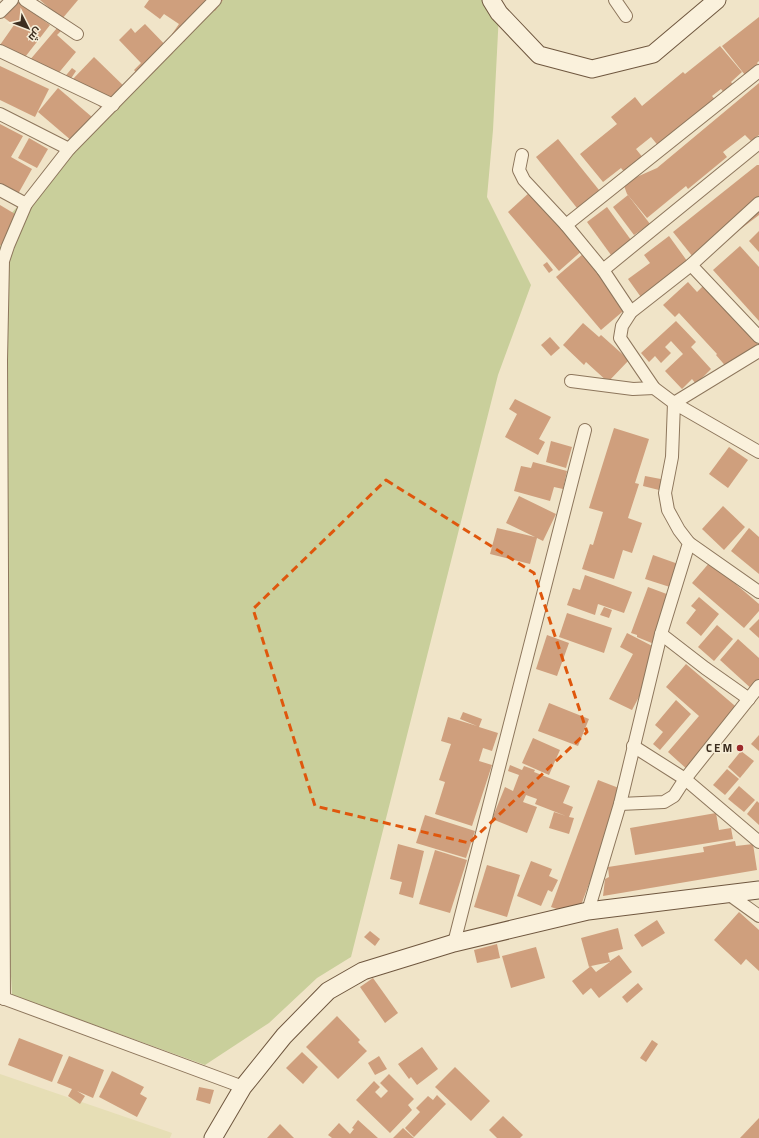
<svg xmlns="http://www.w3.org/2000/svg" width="759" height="1138" font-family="Georgia,Cairo,serif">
<rect width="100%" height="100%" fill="#f0e4c8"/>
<polygon fill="#e6deb5" points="0,1074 172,1133 170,1138 0,1138"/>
<polygon fill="#c9cf9b" points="216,0 491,0 499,13 493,130 487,197 531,285 498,375 351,957 317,978 269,1023 205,1065 12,995 0,770 0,226 69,149"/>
<g fill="#cf9f7d" fill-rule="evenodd">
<polygon points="16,0 50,25 22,61 0,45 14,25 3,17"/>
<polygon points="40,0 78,0 62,19"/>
<polygon points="149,0 223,0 215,11 207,6 200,21 184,42 172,34 179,24 164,14 160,19 144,7"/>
<polygon points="759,17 759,61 757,63 759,66 749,80 722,46"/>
<polygon points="145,24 173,53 163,62 155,54 149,59 158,68 144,81 134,70 141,63 119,40 131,28 135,33"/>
<polygon points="57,28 61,31 57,35 76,52 52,81 29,61"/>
<polygon points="720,46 742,72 731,82 736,88 727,96 721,89 712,96 717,102 660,148 651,137 636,149 644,159 626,174 621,168 603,182 580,154 617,124 611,117 635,97 642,106 683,72 685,74"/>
<polygon points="94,57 131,93 102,109 72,80"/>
<polygon points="0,66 49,89 35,117 0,100"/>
<polygon points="72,68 76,71 68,83 63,79"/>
<polygon points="759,83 759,135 751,141 745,135 723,152 727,157 688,189 686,186 647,218 627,194 623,183 657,168"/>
<polygon points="58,88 99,123 79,147 38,112"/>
<polygon points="0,124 23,136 11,157 32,169 18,194 0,184"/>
<polygon points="29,138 48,149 37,168 18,158"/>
<polygon points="558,139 599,190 577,208 536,157"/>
<polygon points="757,165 759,165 759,215 697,262 673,232"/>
<polygon points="530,192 584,249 559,271 508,212"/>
<polygon points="628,195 650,224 634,235 613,207"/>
<polygon points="0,205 20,217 2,246 0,245"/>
<polygon points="607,207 631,240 611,255 587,222"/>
<polygon points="759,231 759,252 749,241"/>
<polygon points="669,236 690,265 643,300 628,279 650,263 644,255"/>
<polygon points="740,246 759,267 759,321 713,270"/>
<polygon points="583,254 628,307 601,330 556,277"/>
<polygon points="547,262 553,270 549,273 543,265"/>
<polygon points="688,282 697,292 704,285 758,344 729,370 716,355 717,354 679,313 675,317 663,305"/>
<polygon points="676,321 696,342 691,347 711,369 696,384 692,379 682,389 665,371 683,354 671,341 665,347 671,353 661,363 655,356 649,362 641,353"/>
<polygon points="583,323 599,337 601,335 629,360 608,382 586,362 584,365 563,345"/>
<polygon points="550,337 560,348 551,356 541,345"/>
<polygon points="515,399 551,417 539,439 545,442 538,455 505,437 517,414 509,409"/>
<polygon points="614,428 649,439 635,483 639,484 628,518 642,523 632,553 623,550 614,579 582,569 590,544 593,545 603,512 589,508"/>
<polygon points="551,441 572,447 566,468 546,462"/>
<polygon points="729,447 748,460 728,488 709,474"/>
<polygon points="533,462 567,471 563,489 554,487 550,501 514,491 521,466 531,468"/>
<polygon points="645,476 666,480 663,491 643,486"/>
<polygon points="519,496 556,514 543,541 537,538 530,564 490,554 497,528 535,537 506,523"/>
<polygon points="723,506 745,527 724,550 702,529"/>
<polygon points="749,528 759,537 759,574 731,551"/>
<polygon points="653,555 681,565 673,588 645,579"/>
<polygon points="710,562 759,604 759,611 744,628 692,583"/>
<polygon points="585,575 632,592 624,613 598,604 595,615 567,605 573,588 580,590"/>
<polygon points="648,587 672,596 659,646 637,637 637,635 631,633"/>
<polygon points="699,597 719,614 701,636 686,623 696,610 691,606"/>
<polygon points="604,607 612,610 609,618 600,615"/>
<polygon points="567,613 612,628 604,653 559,637"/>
<polygon points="759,619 759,638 749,629"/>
<polygon points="717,625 733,639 714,661 698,647"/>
<polygon points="627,633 660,650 649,678 632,710 609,699 633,654 620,647"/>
<polygon points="547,635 569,643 557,676 536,669"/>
<polygon points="738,639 759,658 759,685 754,691 720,660"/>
<polygon points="686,664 741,711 689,771 668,752 699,716 666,687"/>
<polygon points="676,700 691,714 660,750 653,744 663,732 655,725"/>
<polygon points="549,703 589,719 578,746 538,731"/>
<polygon points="463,712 482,719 479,727 498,733 492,751 483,748 479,761 492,765 472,826 435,814 445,782 439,780 451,744 441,741 448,717 477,726 460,719"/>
<polygon points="759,735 759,751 751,744"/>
<polygon points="533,738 560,750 549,775 522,763"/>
<polygon points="741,751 754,761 740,778 728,767"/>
<polygon points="510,765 522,770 524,766 535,770 534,772 570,786 563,803 573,807 569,817 574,818 569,834 549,828 554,812 566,816 535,804 537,799 526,795 523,802 537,807 527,833 492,819 505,787 513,791 519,775 508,771"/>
<polygon points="727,769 739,779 725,795 713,785"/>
<polygon points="598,780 624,790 577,916 551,907"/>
<polygon points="739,786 755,800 744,812 728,799"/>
<polygon points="757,801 759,803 759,825 747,814"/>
<polygon points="716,813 719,830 731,828 733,839 635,855 630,828"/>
<polygon points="425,815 475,831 466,858 416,843"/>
<polygon points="735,841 736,846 753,844 757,870 603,896 605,879 609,877 608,867 704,852 703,847"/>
<polygon points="398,844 424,851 413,898 399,894 402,882 390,879"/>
<polygon points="435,850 467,860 450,913 419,904"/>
<polygon points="531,861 552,869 549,876 558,880 552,892 548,890 541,906 517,896"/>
<polygon points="487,865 520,875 507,917 474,907"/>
<polygon points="739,912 759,930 759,971 746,959 741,965 714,940"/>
<polygon points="657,920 665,933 642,947 634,935"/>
<path d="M618 928 623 949 608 953 610 961 619 955 632 972 599 998 591 988 583 995 572 981 591 966 589 967 581 938ZM610 962 596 972 591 966Z"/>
<polygon points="370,931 380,939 375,946 364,937"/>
<polygon points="497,944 500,958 477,963 474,950"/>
<polygon points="536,947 545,978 511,988 502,956"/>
<polygon points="373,978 398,1013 385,1023 360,987"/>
<polygon points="638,983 643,989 627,1003 622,997"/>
<polygon points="337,1016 360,1040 358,1042 367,1051 338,1079 306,1047"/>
<polygon points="19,1038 63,1055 52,1082 8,1065"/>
<polygon points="652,1040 658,1044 646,1062 640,1058"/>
<polygon points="422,1047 438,1069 417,1085 411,1077 409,1079 398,1064"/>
<polygon points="302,1052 318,1067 303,1084 286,1068"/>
<polygon points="69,1056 104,1070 93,1098 77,1091 85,1096 80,1104 68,1096 72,1089 57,1083"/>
<polygon points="379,1056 387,1069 375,1075 368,1063"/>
<polygon points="455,1067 490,1101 471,1121 435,1087"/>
<polygon points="112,1071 144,1087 140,1094 147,1098 137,1117 99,1097"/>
<polygon points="389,1074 414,1099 408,1105 412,1110 390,1133 356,1100 374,1081 380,1087 375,1092 381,1098 388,1091 380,1083"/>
<polygon points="199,1087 214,1090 210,1104 196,1100"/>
<polygon points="437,1095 446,1104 414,1137 405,1128 420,1112 416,1108 428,1096 433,1100"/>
<polygon points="503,1116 523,1135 520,1138 497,1138 489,1130"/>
<polygon points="759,1118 759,1138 740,1138"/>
<polygon points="358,1120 378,1138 332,1138 328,1135 339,1123 350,1134 354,1129 352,1128"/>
<polygon points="280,1124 294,1138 267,1138"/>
<polygon points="403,1128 414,1138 393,1138"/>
</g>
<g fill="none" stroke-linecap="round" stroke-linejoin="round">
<g stroke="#8d765c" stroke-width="14">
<g id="minor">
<polyline points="25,0 77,34"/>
<polyline points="615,0 626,16"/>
<polyline points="0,12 12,0"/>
<polyline points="0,51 113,105"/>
<polyline points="0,114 69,149"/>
<polyline points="522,155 519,170 524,180 566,225 603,270 631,312"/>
<polyline points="0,190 26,204"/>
<polyline points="759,203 691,265 631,312 622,326 620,338 654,388 674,403 759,351"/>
<polyline points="566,225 759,71"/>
<polyline points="691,265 759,337"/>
<polyline points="603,270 759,143"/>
<polyline points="571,381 633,389 654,388"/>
<polyline points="689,543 759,592"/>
<polyline points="661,634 705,668 749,699"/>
<polyline points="633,746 685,779 759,842"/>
<polyline points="620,804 664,802 674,796 685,779 759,686"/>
<polyline points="727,893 759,916"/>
<polyline points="588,911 620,804 661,634 689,543 679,530 668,510 665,493 672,457 674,403 759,452"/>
<polyline points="454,943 585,430"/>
<polyline points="0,997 243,1087"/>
<polyline points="4,999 1,360 3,261 8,246 26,204 69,149 215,0"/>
</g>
</g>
<g stroke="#6f573f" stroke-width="19">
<g id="secondary">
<polyline points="491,0 499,13 539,55 592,69 653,54 717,0"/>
<polyline points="213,1138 243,1087 284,1036 328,991 363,971 454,943 588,911 759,890"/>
</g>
</g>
<use href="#minor" stroke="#faf1dc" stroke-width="12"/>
<use href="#secondary" stroke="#faf1dc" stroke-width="17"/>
</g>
<path fill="none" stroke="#df570d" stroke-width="3" stroke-dasharray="8 5" stroke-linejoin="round" d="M386 480 534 573 587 732 469 843 315 806 253 609Z"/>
<circle fill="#9e2a2b" stroke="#f7eed8" stroke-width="1.5" cx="740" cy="748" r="4"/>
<g text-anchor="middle" stroke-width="3" stroke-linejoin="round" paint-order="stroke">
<g font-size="11" font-weight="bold" fill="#3d2e20" stroke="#f7eed8" text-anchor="end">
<text x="732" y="752">C E M</text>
</g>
</g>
<g transform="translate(28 28) rotate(132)" stroke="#f7eed8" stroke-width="3" paint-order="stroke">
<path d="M0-3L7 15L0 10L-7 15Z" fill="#3d2e20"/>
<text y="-6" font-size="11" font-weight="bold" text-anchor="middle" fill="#3d2e20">ش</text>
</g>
</svg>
